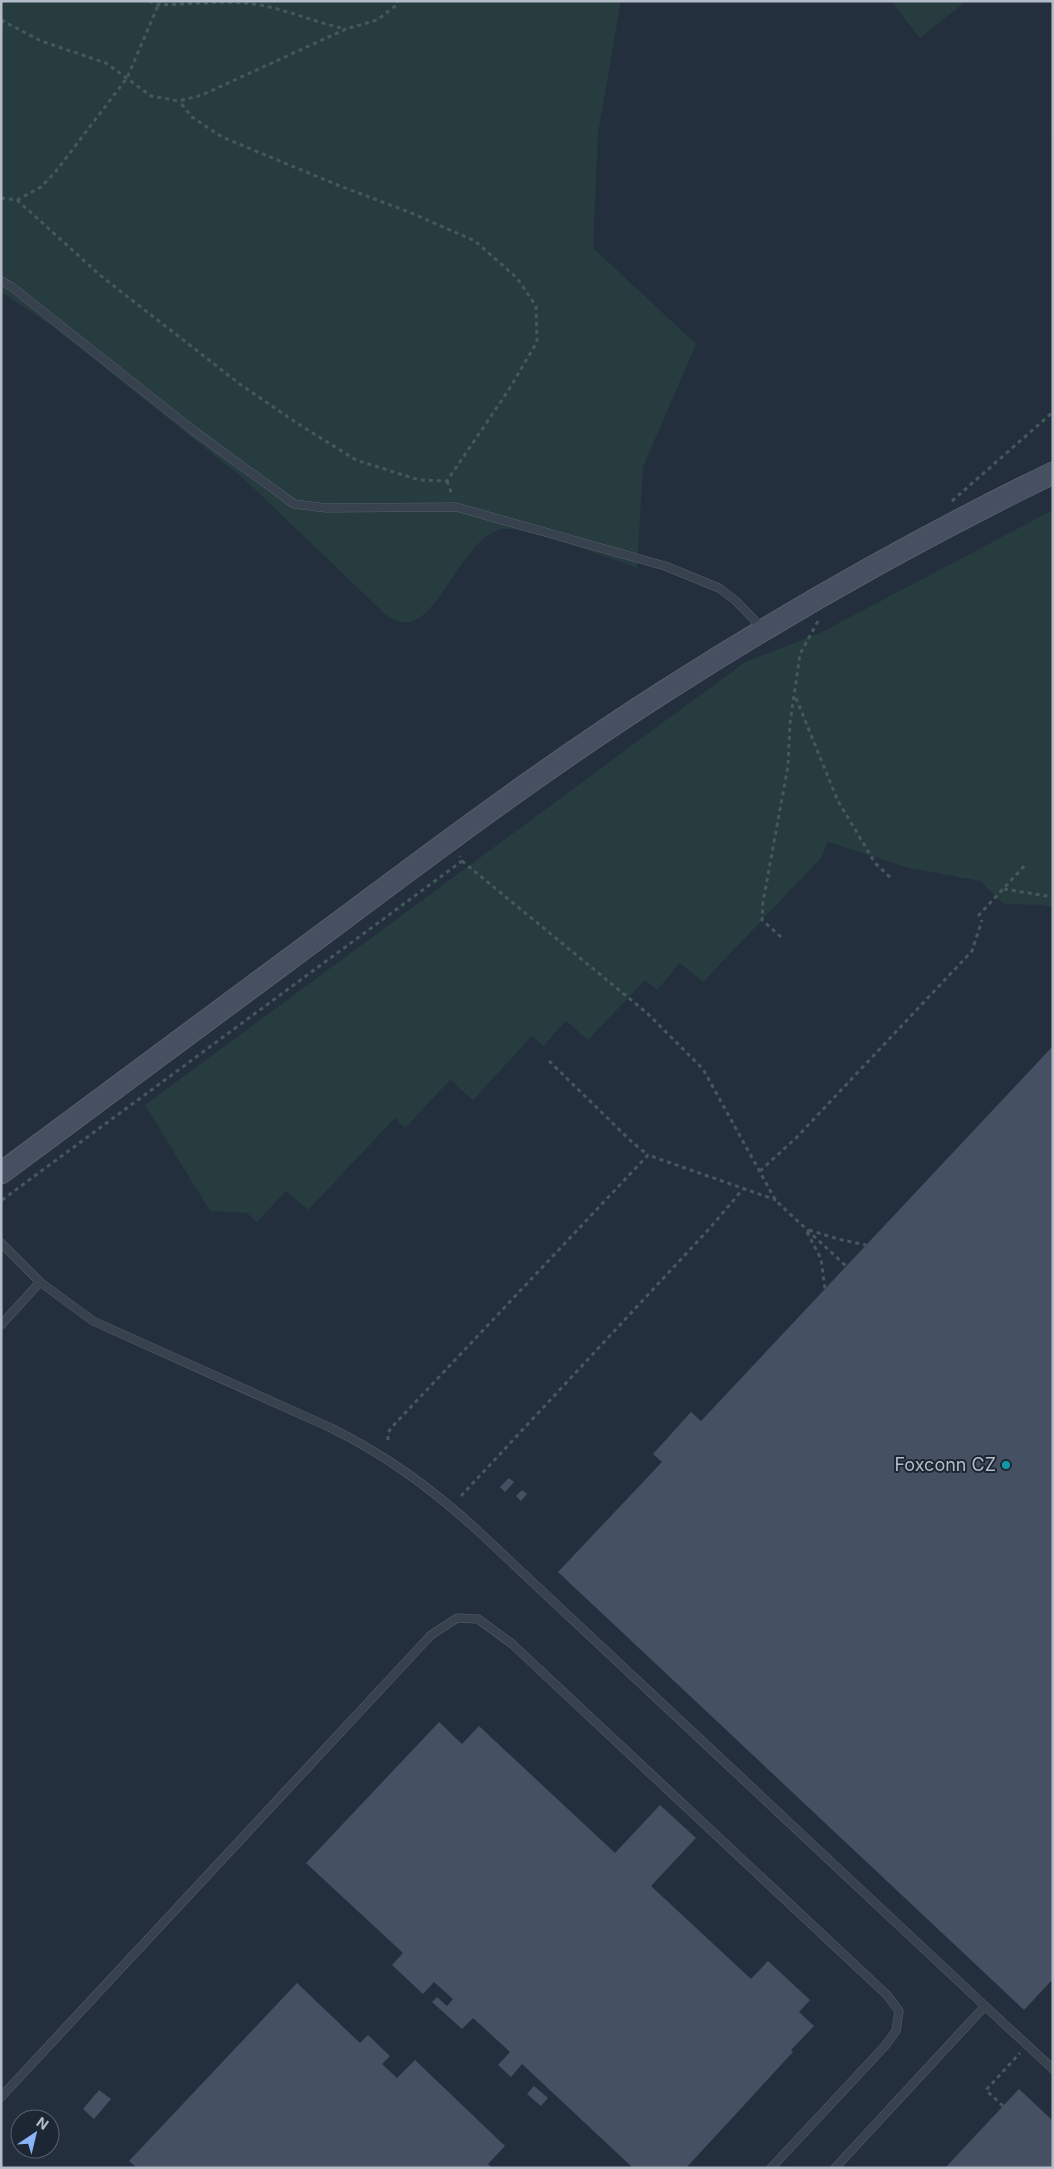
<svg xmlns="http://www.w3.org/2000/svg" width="1054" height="2169" font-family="Inter,sans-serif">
<rect width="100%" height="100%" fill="#242f3e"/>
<g fill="#263c3f">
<path d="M1 1H621L598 133 593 248 696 344 643 467 637 568C616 560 520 525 502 529 464 537 441 616 410 622 400 624 392 619 385 614L244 479 52 326 1 292Z"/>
<polygon points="891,1 966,1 920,38"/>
<polygon points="1053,510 1053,908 1044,905 1004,904 980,881 909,868 828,842 821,858 703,982 680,963 657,990 645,980 588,1040 566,1021 543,1046 532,1036 473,1100 450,1080 405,1128 395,1118 308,1210 286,1191 257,1222 247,1213 210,1211 145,1105 745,662 820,633"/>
</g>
<g fill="#455162">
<polygon points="1053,1046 1053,1979 1024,2010 558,1572 662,1462 653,1454 691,1412 701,1421"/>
<polygon points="509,1478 514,1482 505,1492 500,1487"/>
<polygon points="522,1490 527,1494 521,1501 516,1496"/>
<polygon points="439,1722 462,1744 479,1726 615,1853 660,1805 696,1838 651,1886 751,1979 768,1961 810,2000 799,2012 814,2026 791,2050 793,2052 686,2168 633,2168 522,2064 511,2077 498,2065 510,2052 473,2018 462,2029 432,2002 437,1997 447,2006 453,1999 434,1982 423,1994 392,1965 403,1953 306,1863"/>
<polygon points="297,1983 360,2043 368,2035 390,2056 382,2064 397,2078 415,2060 505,2146 488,2164 492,2168 137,2168 129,2161"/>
<polygon points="534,2086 548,2098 541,2106 527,2094"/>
<polygon points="1019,2089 1053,2121 1053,2168 945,2168"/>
<polygon points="99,2090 111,2099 94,2119 83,2109"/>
</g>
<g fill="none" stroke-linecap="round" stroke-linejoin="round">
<g stroke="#565f6c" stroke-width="9">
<g id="lane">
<polyline points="1,281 12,287 194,431 294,504 326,508 456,507 665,566 719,588 736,601 762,628"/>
<path d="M1 1243 40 1282 93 1321 329 1427C386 1455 431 1488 477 1530L985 2006"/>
<polyline points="1,1325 40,1282"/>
<polyline points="1,2097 431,1635 457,1618 478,1619 511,1643 887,1995 899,2011 896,2031 884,2047 771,2168"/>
<polyline points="835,2168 985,2006 1053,2069"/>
</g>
</g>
<g stroke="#565f6c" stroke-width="23">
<path id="secondary" d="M1 1173C114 1089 226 1006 338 923 445 843 552 763 665 691 790 611 919 538 1053 473"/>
</g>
<g stroke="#44595c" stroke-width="3" stroke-dasharray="4 4" stroke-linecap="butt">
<path d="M149 1 159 5C187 4 217 1 245 3 280 6 312 22 346 29"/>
<polyline points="1,20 41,41 106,63 151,96 179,101 202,95 346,29 377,20 398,4 397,1"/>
<polyline points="1053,122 1053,137"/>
<polyline points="1,198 17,200 41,187 56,171 127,78 160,1"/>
<polyline points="17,200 101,276 241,385 300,425 356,460 419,480 447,481 508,391 537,342 536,306 517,278 475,241 409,212 340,186 222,137 192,117 179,101"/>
<polyline points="447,481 452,495"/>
<polyline points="952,501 1053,412"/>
<polyline points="796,698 837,799 875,863 893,880"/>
<polyline points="462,861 647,1013 703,1069 776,1201 846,1266"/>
<polyline points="1004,889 1053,897"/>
<polyline points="978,916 1027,863"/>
<polyline points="781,937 762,920 763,902 788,766 790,723 798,668 800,654 818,621"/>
<polyline points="549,1061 632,1142 648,1155"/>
<polyline points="760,1171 796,1138 972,951 982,920"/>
<polyline points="2,1200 462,861 460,856"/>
<polyline points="809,1230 838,1239 866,1245"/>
<polyline points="807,1232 821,1259 825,1289"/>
<polyline points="388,1440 388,1433 391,1428 648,1155 776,1200"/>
<polyline points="461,1496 710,1228 743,1189"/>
<polyline points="1003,2106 986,2090 1020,2053"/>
</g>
<use href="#lane" stroke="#38414e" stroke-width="8"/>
<use href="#secondary" stroke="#465061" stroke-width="21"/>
</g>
<circle fill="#0f9aa8" stroke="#1d2633" stroke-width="2" cx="1006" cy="1465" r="5"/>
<g text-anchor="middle" stroke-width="4" stroke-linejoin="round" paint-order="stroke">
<g font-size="18" fill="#b4bcc9" stroke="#1d2633" text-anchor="end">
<text x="996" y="1471">Foxconn CZ</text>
</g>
</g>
<rect width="1054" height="2169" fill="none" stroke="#b4bcc9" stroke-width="5"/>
<g transform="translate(35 2134) rotate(35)"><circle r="24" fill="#1d2633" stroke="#59626f"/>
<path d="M0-4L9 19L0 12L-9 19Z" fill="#8ab4f8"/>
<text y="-8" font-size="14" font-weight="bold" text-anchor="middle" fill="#b4bcc9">N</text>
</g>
</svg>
